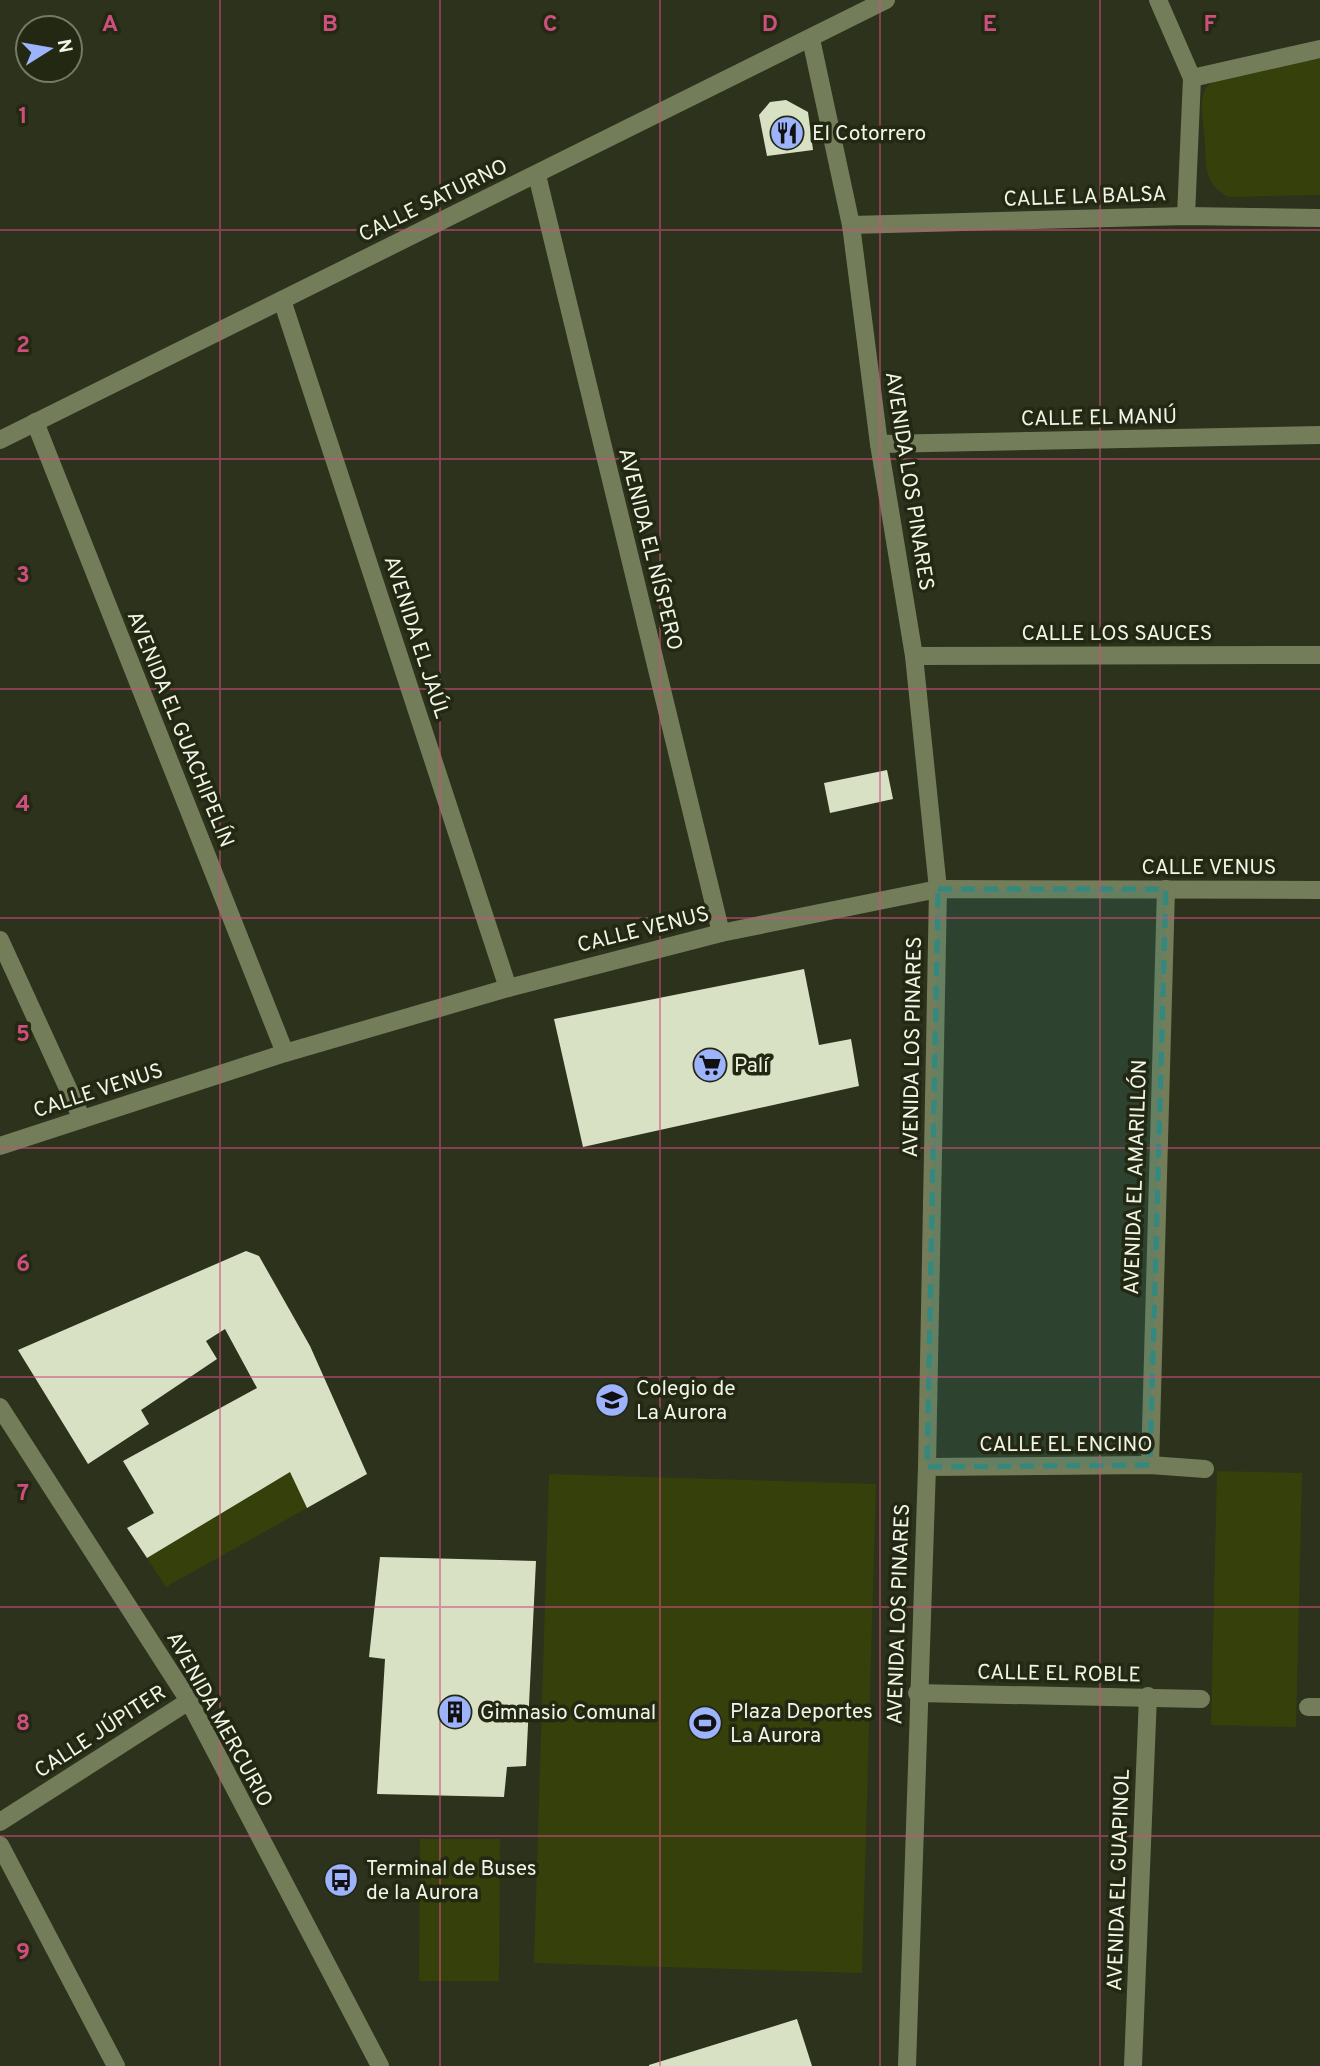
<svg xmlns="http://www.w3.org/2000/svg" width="1320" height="2066" font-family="Overpass,sans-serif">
<rect width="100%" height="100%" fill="#2c321b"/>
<g fill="#35400a">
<path d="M1320 59V195L1228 197C1204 182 1206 169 1205 142 1204 127 1198 101 1206 88 1217 72 1298 63 1320 59Z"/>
<polygon points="1217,1471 1302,1473 1296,1727 1211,1725"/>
<polygon points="290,1472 307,1508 166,1587 147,1558"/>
<polygon points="549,1474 876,1484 862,1973 534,1963"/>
<polygon points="420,1839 500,1839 499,1981 419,1981"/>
</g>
<g fill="#d9e1c5">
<polygon points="786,100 808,112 813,150 767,156 759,115 770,102"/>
<polygon points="887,770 893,799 830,813 824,783"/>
<polygon points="804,969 819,1045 851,1039 859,1086 583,1147 554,1019"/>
<polygon points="246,1251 259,1256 310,1346 367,1474 307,1508 290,1472 147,1558 127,1528 154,1513 123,1461 257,1388 225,1329 206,1341 217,1359 141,1410 149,1424 88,1464 18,1350"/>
<polygon points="380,1557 536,1561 526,1766 507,1767 504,1797 377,1794 385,1659 369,1657"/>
<polygon points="797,2019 812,2066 649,2066 649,2065"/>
</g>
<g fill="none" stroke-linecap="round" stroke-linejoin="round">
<g stroke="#737d59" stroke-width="18">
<polyline points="1158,0 1192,78 1186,216"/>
<polyline points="811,39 851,225 879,444 914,656 938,889 927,1467 907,2066"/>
<polyline points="1192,78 1320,49"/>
<polyline points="537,175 721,933"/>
<polyline points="851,225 1186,216 1320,218"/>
<polyline points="282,300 508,988"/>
<polyline points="35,422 285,1053"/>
<polyline points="0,440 886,0"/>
<polyline points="879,444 1320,435"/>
<polyline points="914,656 1320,655"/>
<polyline points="0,940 82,1119"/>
<polyline points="0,1146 285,1053 508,988 721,933 938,889 1320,890"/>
<polyline points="0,1407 189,1701 380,2066"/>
<polyline points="1150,1465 1166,889"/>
<polyline points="927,1467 1150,1465 1205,1469"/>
<polyline points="917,1693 1201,1699"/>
<polyline points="1308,1707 1320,1707"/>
<polyline points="0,1822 189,1701"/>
<polyline points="0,1845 116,2066"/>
<polyline points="1133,2066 1148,1696"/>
</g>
</g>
<path fill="#318980" fill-opacity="0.2" stroke="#318980" stroke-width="5" stroke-dasharray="14 9" stroke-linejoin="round" d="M938 889H1166L1150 1465 927 1467Z"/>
<path fill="none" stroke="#ce4f7e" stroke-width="2" stroke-opacity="0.55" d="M220 0V2066M440 0V2066M660 0V2066M880 0V2066M1100 0V2066M0 230H1320M0 459H1320M0 689H1320M0 918H1320M0 1148H1320M0 1377H1320M0 1607H1320M0 1836H1320"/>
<defs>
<g id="restaurant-disc" transform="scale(1.75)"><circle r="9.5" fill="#9db4fd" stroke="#222812"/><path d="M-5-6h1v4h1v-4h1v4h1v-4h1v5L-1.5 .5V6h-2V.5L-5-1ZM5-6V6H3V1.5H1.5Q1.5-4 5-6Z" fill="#111"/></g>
<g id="supermarket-disc" transform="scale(1.75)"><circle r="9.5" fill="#9db4fd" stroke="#222812"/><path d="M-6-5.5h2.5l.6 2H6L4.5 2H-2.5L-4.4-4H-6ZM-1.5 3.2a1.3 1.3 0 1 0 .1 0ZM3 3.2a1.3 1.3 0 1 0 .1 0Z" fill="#111"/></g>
<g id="school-disc" transform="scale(1.75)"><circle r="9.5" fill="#9db4fd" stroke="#222812"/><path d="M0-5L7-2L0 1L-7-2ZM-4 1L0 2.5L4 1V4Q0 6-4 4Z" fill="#111"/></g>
<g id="building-disc" transform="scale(1.75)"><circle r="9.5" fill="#9db4fd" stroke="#222812"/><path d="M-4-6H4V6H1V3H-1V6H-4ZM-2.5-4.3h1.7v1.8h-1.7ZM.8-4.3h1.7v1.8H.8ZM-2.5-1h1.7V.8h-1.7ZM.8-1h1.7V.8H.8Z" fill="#111"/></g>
<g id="stadium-disc" transform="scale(1.75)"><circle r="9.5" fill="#9db4fd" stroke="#222812"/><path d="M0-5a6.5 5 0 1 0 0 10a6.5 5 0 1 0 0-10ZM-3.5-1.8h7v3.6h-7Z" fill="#111"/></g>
<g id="bus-disc" transform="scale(1.75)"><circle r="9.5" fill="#9db4fd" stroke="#222812"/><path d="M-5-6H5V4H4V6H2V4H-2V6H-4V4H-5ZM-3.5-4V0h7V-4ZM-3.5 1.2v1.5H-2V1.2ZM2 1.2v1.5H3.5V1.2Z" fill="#111"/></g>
</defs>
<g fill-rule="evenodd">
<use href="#restaurant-disc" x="787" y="133"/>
<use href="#supermarket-disc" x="710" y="1065"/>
<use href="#school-disc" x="612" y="1400"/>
<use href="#building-disc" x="455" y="1712"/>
<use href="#stadium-disc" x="705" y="1723"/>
<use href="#bus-disc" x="341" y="1880"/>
</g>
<g text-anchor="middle" stroke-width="7" stroke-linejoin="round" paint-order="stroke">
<g font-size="21" fill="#f1f5e7" stroke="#222812" text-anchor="start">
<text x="812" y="140">El Cotorrero</text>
<text x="734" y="1072">Palí</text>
<text x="636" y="1395">Colegio de<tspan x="636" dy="24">La Aurora</tspan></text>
<text x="730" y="1718">Plaza Deportes<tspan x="730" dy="24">La Aurora</tspan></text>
<text x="480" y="1719">Gimnasio Comunal</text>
<text x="366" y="1875">Terminal de Buses<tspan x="366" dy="24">de la Aurora</tspan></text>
</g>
<g font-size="21" fill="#f1f5e7" stroke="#222812">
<text transform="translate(1085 196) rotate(-2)" y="7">CALLE LA BALSA</text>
<text transform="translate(433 200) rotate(-26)" y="7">CALLE SATURNO</text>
<text transform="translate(1099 417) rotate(-1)" y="7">CALLE EL MANÚ</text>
<text transform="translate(910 481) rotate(81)" y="7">AVENIDA LOS PINARES</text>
<text transform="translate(651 549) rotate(76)" y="7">AVENIDA EL NÍSPERO</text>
<text x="1117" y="640">CALLE LOS SAUCES</text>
<text transform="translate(417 637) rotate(72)" y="7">AVENIDA EL JAÚL</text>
<text transform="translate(181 729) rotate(68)" y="7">AVENIDA EL GUACHIPELÍN</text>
<text x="1209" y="874">CALLE VENUS</text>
<text transform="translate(643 929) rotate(-14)" y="7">CALLE VENUS</text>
<text transform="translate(912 1047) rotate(-89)" y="7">AVENIDA LOS PINARES</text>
<text transform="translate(98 1090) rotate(-18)" y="7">CALLE VENUS</text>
<text transform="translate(1135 1177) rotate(-88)" y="7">AVENIDA EL AMARILLÓN</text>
<text x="1066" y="1451">CALLE EL ENCINO</text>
<text transform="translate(898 1614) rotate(-88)" y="7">AVENIDA LOS PINARES</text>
<text transform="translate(1059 1673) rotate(1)" y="7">CALLE EL ROBLE</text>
<text transform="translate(220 1719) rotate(61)" y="7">AVENIDA MERCURIO</text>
<text transform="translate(100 1731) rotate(-33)" y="7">CALLE JÚPITER</text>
<text transform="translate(1118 1880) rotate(-88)" y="7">AVENIDA EL GUAPINOL</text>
</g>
</g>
<g font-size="23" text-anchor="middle" font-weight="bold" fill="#ce4f7e" stroke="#222812" stroke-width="7" stroke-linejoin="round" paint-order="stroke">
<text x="110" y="31">A</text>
<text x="330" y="31">B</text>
<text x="550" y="31">C</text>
<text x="770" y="31">D</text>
<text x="990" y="31">E</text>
<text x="1210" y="31">F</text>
<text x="23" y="123">1</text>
<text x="23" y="352">2</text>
<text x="23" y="582">3</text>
<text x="23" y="811">4</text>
<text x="23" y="1041">5</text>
<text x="23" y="1271">6</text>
<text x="23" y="1500">7</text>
<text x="23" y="1730">8</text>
<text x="23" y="1959">9</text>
</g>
<g transform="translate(49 49) rotate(79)"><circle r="33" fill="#222812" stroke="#757a67" stroke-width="2"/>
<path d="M0-5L12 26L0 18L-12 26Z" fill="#9db4fd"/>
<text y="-10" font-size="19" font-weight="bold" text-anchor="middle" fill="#f1f5e7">N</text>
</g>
</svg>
